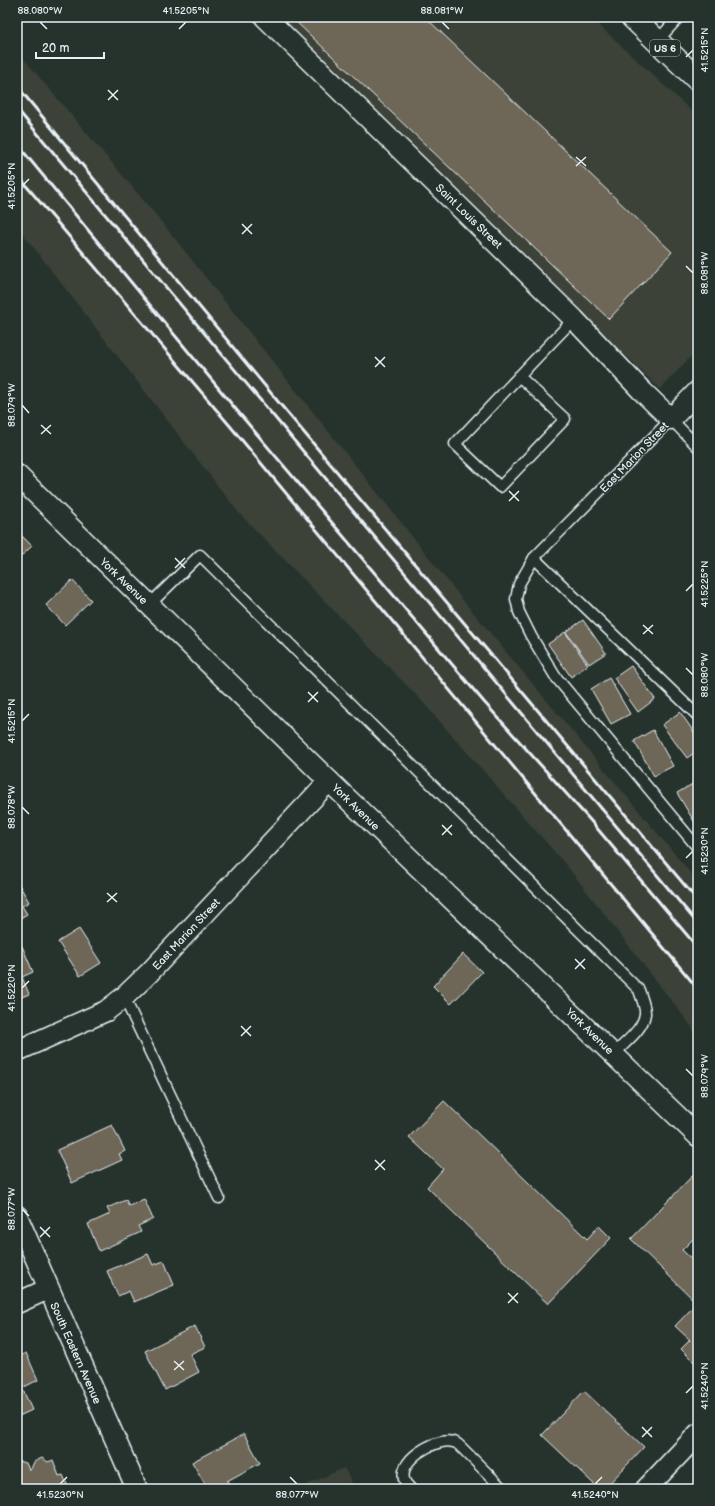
<svg xmlns="http://www.w3.org/2000/svg" width="715" height="1506" font-family="'Balsamiq Sans',sans-serif">
<rect width="100%" height="100%" fill="#26332d"/>
<filter id="ink" filterUnits="userSpaceOnUse"><feTurbulence type="fractalNoise" baseFrequency=".025" numOctaves="2"/><feDisplacementMap in="SourceGraphic" scale="8" xChannelSelector="R" yChannelSelector="G"/><feConvolveMatrix kernelMatrix="1 2 1 2 8 2 1 2 1" color-interpolation-filters="sRGB"/></filter>
<g filter="url(#ink)">
<g fill="#3c4239">
<polygon points="278,17 590,17 698,117 698,349 660,389"/>
<polygon points="17,51 155,214 466,604 698,882 698,1049 692,1027 567,866 421,700 239,513 17,226"/>
<polygon points="344,1468 355,1489 298,1489"/>
</g>
<g fill="#6e6656" stroke="#e8f1f8">
<polygon points="291,17 425,17 672,252 609,319"/>
<polygon points="17,531 32,546 17,560"/>
<polygon points="72,580 91,600 65,625 46,605"/>
<polygon points="583,620 606,653 589,664 566,632"/>
<polygon points="565,632 588,665 571,677 548,644"/>
<polygon points="631,666 655,699 638,712 614,678"/>
<polygon points="609,678 630,714 611,724 591,689"/>
<polygon points="680,712 698,738 698,750 687,758 662,725"/>
<polygon points="653,730 673,766 654,776 634,741"/>
<polygon points="696,782 698,786 698,828 677,793"/>
<polygon points="17,881 29,902 22,906 27,914 17,920"/>
<polygon points="79,929 101,963 80,976 58,942"/>
<polygon points="22,946 33,972 22,977 29,994 17,999 17,949"/>
<polygon points="463,954 482,972 451,1004 433,986"/>
<polygon points="444,1101 587,1239 599,1226 611,1238 548,1304 427,1187 443,1169 409,1137"/>
<polygon points="112,1125 125,1151 119,1154 122,1160 72,1183 57,1150"/>
<polygon points="698,1170 698,1234 682,1250 698,1265 698,1366 681,1349 690,1340 675,1326 697,1303 631,1239"/>
<polygon points="144,1199 153,1219 138,1226 141,1232 99,1251 88,1224 110,1214 107,1208 126,1200 129,1206"/>
<polygon points="148,1254 153,1265 164,1261 174,1285 134,1302 129,1291 118,1296 107,1271"/>
<polygon points="195,1326 205,1347 190,1354 199,1372 165,1390 145,1351"/>
<polygon points="26,1353 38,1380 22,1388 32,1410 17,1417 17,1357"/>
<polygon points="584,1391 644,1447 604,1489 599,1489 542,1435"/>
<polygon points="244,1434 260,1463 227,1481 232,1489 208,1489 192,1462"/>
<polygon points="42,1458 48,1462 53,1460 59,1476 63,1475 69,1489 17,1489 17,1461 26,1463 29,1470 31,1469 34,1462"/>
</g>
<g fill="none" stroke-linecap="round" stroke-linejoin="round">
<g stroke="#e8f1f8" stroke-width="13">
<g id="service">
<polyline points="657,41 679,17"/>
<path d="M519 376 565 419 500 487 455 444C495 402 534 360 574 319"/>
<polyline points="698,447 671,419 534,558 519,584 516,599 519,612 531,636 555,676 698,848"/>
<polyline points="534,558 698,716"/>
<path d="M149 605 200 555 639 990C641 997 646 1008 645 1014 643 1030 624 1043 614 1054"/>
<polyline points="124,997 219,1198"/>
<path d="M411 1489C409 1487 406 1484 405 1482 395 1461 436 1437 453 1442 456 1442 459 1445 461 1447L503 1489"/>
</g>
</g>
<g stroke="#e8f1f8" stroke-width="23">
<g id="minor">
<polyline points="265,17 574,319 641,390 671,419 698,391"/>
<polyline points="17,475 329,781 698,1136"/>
<polyline points="17,1051 106,1011 124,997 149,973 329,781"/>
<polyline points="17,1216 137,1489"/>
<polyline points="17,1303 48,1289"/>
<polyline points="646,1489 698,1434"/>
</g>
</g>
<g stroke="#e8f1f8" stroke-width="25">
<polyline id="primary" points="632,17 698,80"/>
</g>
<use href="#service" stroke="#26332d" stroke-width="10"/>
<use href="#minor" stroke="#26332d" stroke-width="20"/>
<use href="#primary" stroke="#26332d" stroke-width="22"/>
<g stroke="#e8f1f8" stroke-width="3">
<polyline points="17,86 280,404 698,901"/>
<polyline points="17,109 698,924"/>
<polyline points="17,144 239,413 484,702 590,820 698,948"/>
<polyline points="17,175 231,427 698,989"/>
</g>
</g>
</g>
<path fill="none" stroke="#e8f1f8" stroke-width="1.5" d="M40 22 47 29M442 22 449 29M179 29 186 22M686 57 693 50M108 90 118 100M108 100 118 90M576 157 586 166M576 166 586 157M22 186 29 179M242 224 252 234M242 234 252 224M686 266 693 273M375 357 385 367M375 367 385 357M22 405 29 413M41 425 51 434M41 434 51 425M509 491 519 501M509 501 519 491M175 558 185 568M175 568 185 558M686 591 693 584M643 625 653 634M643 634 653 625M686 668 693 675M308 692 318 702M308 702 318 692M22 721 29 714M22 807 29 814M442 825 452 835M442 835 452 825M686 858 693 851M107 893 117 902M107 902 117 893M575 959 585 969M575 969 585 959M22 988 29 981M241 1026 251 1036M241 1036 251 1026M686 1069 693 1076M375 1160 385 1170M375 1170 385 1160M22 1209 29 1216M40 1227 50 1237M40 1237 50 1227M508 1293 518 1303M508 1303 518 1293M174 1361 184 1370M174 1370 184 1361M686 1393 693 1386M642 1427 652 1437M642 1437 652 1427M290 1477 297 1484M60 1484 67 1477M595 1484 602 1477"/>
<g text-anchor="middle" stroke-width="3" stroke-linejoin="round" paint-order="stroke">
<rect fill="#26332d" stroke="#aeb8bb" stroke-width="1" x="650" y="40" width="30" height="16" rx="3"/>
<g font-size="10" font-weight="bold" fill="#e8f1f8">
<text x="665" y="52">US 6</text>
</g>
<g font-size="11" fill="#e8f1f8" stroke="#26332d">
<text transform="translate(469 216) rotate(44)" y="4">Saint Louis Street</text>
<text transform="translate(634 457) rotate(-46)" y="4">East Marion Street</text>
<text transform="translate(124 581) rotate(44)" y="4">York Avenue</text>
<text transform="translate(356 807) rotate(44)" y="4">York Avenue</text>
<text transform="translate(186 934) rotate(-47)" y="4">East Marion Street</text>
<text transform="translate(590 1031) rotate(44)" y="4">York Avenue</text>
<text transform="translate(76 1353) rotate(66)" y="4">South Eastern Avenue</text>
</g>
</g>
<rect width="715" height="1506" fill="none" stroke="#26332d" stroke-width="44"/>
<path d="M36 52v6h68v-6" fill="none" stroke="#e8f1f8" stroke-width="2"/>
<text x="42" y="52" font-size="12" fill="#e8f1f8" stroke="#26332d" stroke-width="3" paint-order="stroke">20 m</text>
<rect x="22" y="22" width="671" height="1462" fill="none" stroke="#e8f1f8" stroke-width="1.5"/>
<g font-size="10" text-anchor="middle" fill="#e8f1f8">
<text x="40" y="14">88.080°W</text>
<text x="186" y="14">41.5205°N</text>
<text x="442" y="14">88.081°W</text>
<text transform="translate(704 50) rotate(-90)" y="4">41.5215°N</text>
<text transform="translate(11 186) rotate(-90)" y="4">41.5205°N</text>
<text transform="translate(704 273) rotate(-90)" y="4">88.081°W</text>
<text transform="translate(11 405) rotate(-90)" y="4">88.079°W</text>
<text transform="translate(704 584) rotate(-90)" y="4">41.5225°N</text>
<text transform="translate(704 675) rotate(-90)" y="4">88.080°W</text>
<text transform="translate(11 721) rotate(-90)" y="4">41.5215°N</text>
<text transform="translate(11 807) rotate(-90)" y="4">88.078°W</text>
<text transform="translate(704 851) rotate(-90)" y="4">41.5230°N</text>
<text transform="translate(11 988) rotate(-90)" y="4">41.5220°N</text>
<text transform="translate(704 1076) rotate(-90)" y="4">88.079°W</text>
<text transform="translate(11 1209) rotate(-90)" y="4">88.077°W</text>
<text transform="translate(704 1386) rotate(-90)" y="4">41.5240°N</text>
<text x="60" y="1498">41.5230°N</text>
<text x="297" y="1498">88.077°W</text>
<text x="595" y="1498">41.5240°N</text>
</g>
</svg>
